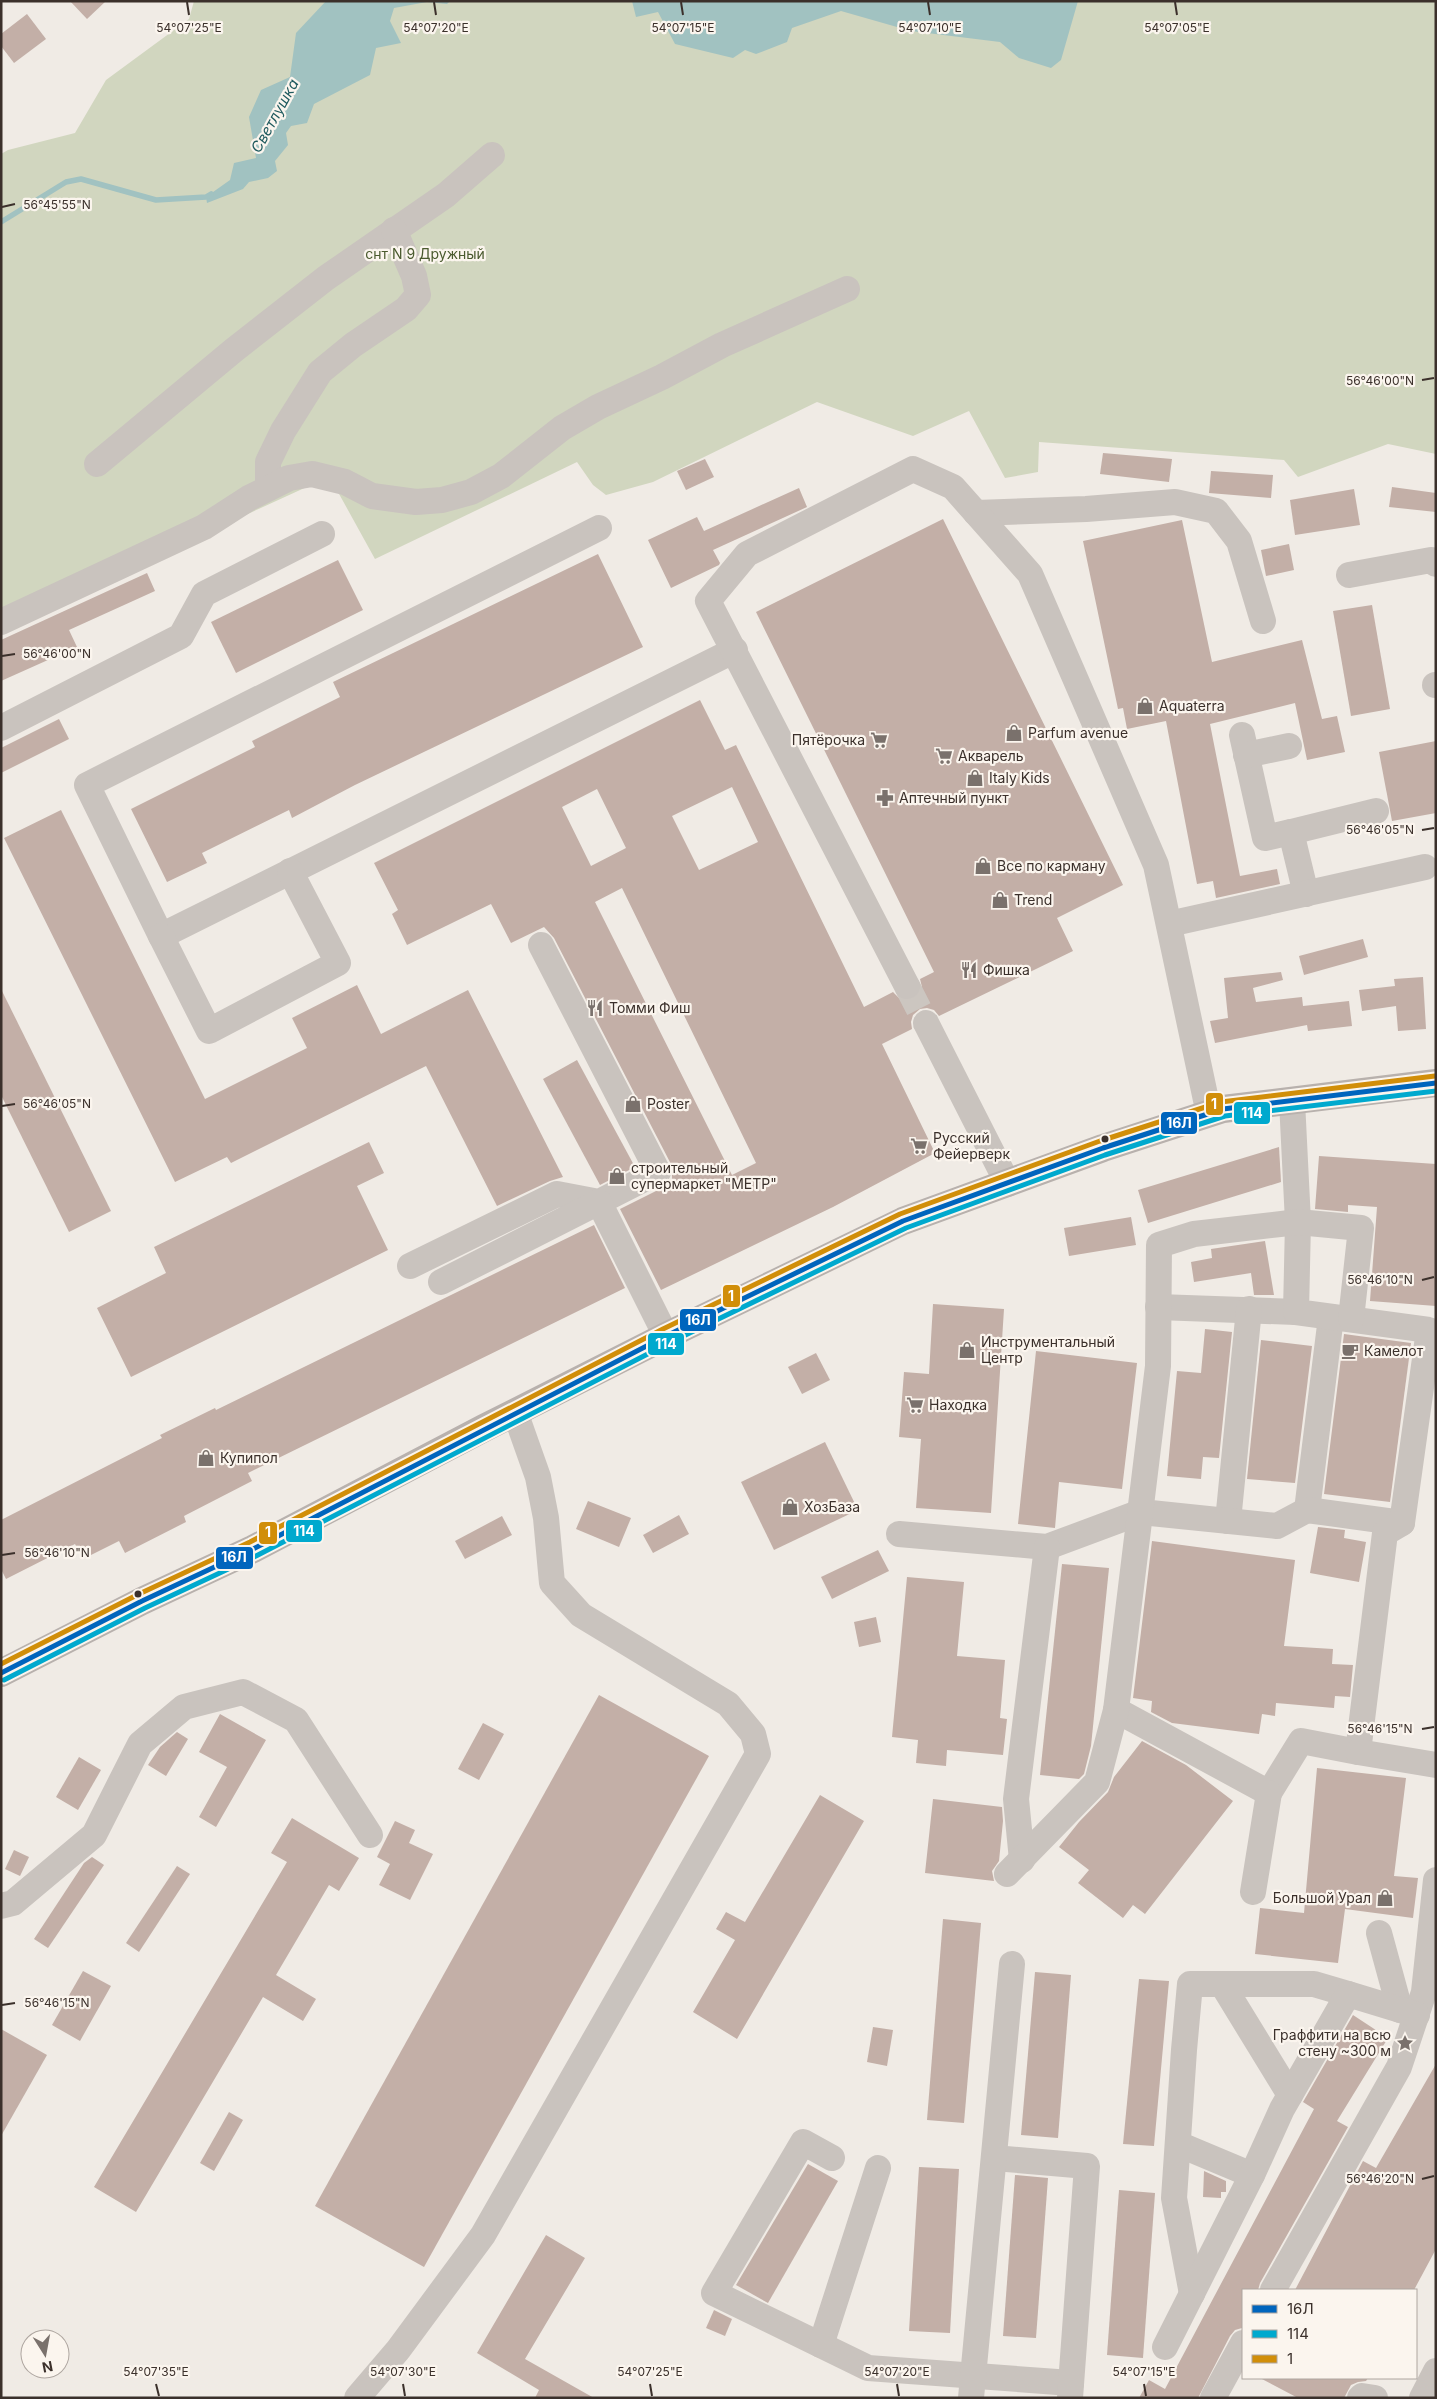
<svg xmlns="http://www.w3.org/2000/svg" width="1437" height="2399" font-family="Inter,sans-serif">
<rect width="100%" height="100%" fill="#f0ebe5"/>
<polygon fill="#d1d6bf" points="194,1 1436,1 1436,454 1388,444 1298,477 1284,460 1039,442 1038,472 1005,478 969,411 913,436 817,402 653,482 606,495 593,485 577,462 375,559 338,492 311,485 1,627 1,154 8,150 75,133 106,80 189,19"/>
<g fill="#a1c2c1">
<polygon points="326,1 450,1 447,4 427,2 394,8 390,21 401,43 376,48 370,75 314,104 307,123 291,126 286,133 288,145 275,161 277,171 268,178 249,182 243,189 207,203 206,197 230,180 234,163 256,158 249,117 261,90 290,77 296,33"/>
<polygon points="632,1 1078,1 1061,60 1051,68 1019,58 1000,42 911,31 841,11 792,28 787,42 756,54 745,50 733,58 675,44 658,12 636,17"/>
</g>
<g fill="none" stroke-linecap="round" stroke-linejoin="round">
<polyline stroke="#a1c2c1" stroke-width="5.5" points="1,222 66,182 81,179 156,200 206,197 211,194"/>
</g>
<g fill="#c3afa7" fill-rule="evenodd">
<polygon points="70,1 106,1 87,19"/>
<polygon points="27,14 46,39 14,63 1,46 1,34"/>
<polygon points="1103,453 1172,459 1169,482 1100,474"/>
<polygon points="705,459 714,477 686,490 677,471"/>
<polygon points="1211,471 1273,475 1271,498 1209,493"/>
<polygon points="1392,487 1436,493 1436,512 1389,507"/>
<polygon points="799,488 807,507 713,550 720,563 719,565 671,588 648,540 697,517 704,531"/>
<polygon points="1354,489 1360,525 1295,535 1290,500"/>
<path d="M943 519 1123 885 1057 918 1073 951 939 1016 934 1010 927 1008 920 1009 913 1015 911 1022 912 1029 882 1044 935 1153 833 1207 661 1290 620 1209 672 1183V1166L554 938 544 927 511 943 491 904 407 945 392 914 398 910 374 863 700 700 725 750 736 745 864 1007 893 992 899 998 906 1001 914 999 919 994 922 987 920 979 934 972 756 612ZM732 787 758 842 699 870 672 816ZM597 789 626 848 591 866 562 807ZM622 888 756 1163 732 1175 595 902Z"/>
<polygon points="1182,520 1212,662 1302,640 1322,719 1337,716 1345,752 1307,760 1295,703 1210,724 1240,876 1277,869 1280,884 1216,898 1213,881 1197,884 1166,721 1127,729 1123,708 1118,709 1083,541"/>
<polygon points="1289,544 1294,570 1266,576 1261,550"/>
<polygon points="598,554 643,647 355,785 292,818 289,810 202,853 207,863 167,882 131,809 255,747 252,741 340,697 333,682"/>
<polygon points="338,560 363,610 236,673 211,622"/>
<polygon points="147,573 155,591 69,630 77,647 1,681 1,640"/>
<polygon points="1372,605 1390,709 1351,716 1333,611"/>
<polygon points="59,719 69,739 1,773 1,748"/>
<polygon points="1436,741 1436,813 1392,821 1379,752"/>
<polygon points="61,810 205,1099 307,1048 292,1018 357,985 381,1034 468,990 563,1177 550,1181 497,1206 426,1066 231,1163 227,1157 175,1182 4,838"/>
<polygon points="1363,939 1368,957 1304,975 1299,956"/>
<polygon points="1281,972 1283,980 1253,988 1256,1002 1302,997 1303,1006 1349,1001 1352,1026 1308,1031 1307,1025 1215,1043 1210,1021 1228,1018 1224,978"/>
<polygon points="1423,977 1426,1029 1398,1031 1396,1006 1362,1011 1359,990 1395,986 1394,979"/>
<polygon points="1,989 111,1211 69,1232 1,1095"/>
<polygon points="577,1060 635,1167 600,1185 543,1079"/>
<polygon points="369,1142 384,1173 357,1186 388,1250 131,1377 97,1308 166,1273 154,1247"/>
<polygon points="1279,1147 1281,1182 1148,1223 1138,1190"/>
<polygon points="1319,1156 1436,1164 1436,1306 1370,1301 1377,1207 1348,1205 1348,1212 1315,1209"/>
<polygon points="1131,1217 1136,1245 1069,1256 1064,1228"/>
<polygon points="594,1225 625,1288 248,1473 252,1481 184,1516 186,1522 125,1553 119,1541 83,1559 75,1544 6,1579 1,1569 1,1520 162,1438 160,1435 215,1408 216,1410"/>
<polygon points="1265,1241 1274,1295 1254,1295 1251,1273 1194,1282 1191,1262 1212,1258 1211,1249"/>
<polygon points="933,1304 1004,1309 991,1513 916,1508 921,1439 899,1437 904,1372 929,1374"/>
<polygon points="1205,1329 1232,1332 1219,1458 1203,1457 1201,1479 1167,1476 1177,1371 1201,1373"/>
<polygon points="1344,1334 1411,1343 1390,1502 1324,1494"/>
<polygon points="1261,1340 1312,1346 1295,1483 1247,1479"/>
<polygon points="1036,1351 1137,1363 1122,1489 1059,1482 1055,1528 1018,1524"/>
<polygon points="816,1353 830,1380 802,1394 788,1367"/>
<polygon points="825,1442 858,1510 774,1550 741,1482"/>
<polygon points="588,1501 631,1518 619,1547 576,1529"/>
<polygon points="679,1515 689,1534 653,1553 643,1535"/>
<polygon points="502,1516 512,1535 465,1559 455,1541"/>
<polygon points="1318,1527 1345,1530 1344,1538 1366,1542 1359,1582 1310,1573"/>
<polygon points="1152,1541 1295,1560 1284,1646 1333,1649 1332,1664 1353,1665 1350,1697 1335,1696 1334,1708 1276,1703 1275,1716 1262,1714 1259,1734 1172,1723 1151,1712 1152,1701 1133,1698"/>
<polygon points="878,1550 889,1571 832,1599 821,1577"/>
<polygon points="1062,1564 1109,1568 1091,1746 1084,1774 1079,1779 1040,1775"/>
<polygon points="907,1577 964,1582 957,1656 1005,1660 1000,1718 1007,1719 1003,1755 947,1750 946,1766 916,1763 918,1740 892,1737"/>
<polygon points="876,1617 881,1642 859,1647 854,1622"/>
<polygon points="599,1695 709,1756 424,2267 315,2206"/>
<polygon points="220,1714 266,1740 216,1827 199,1817 227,1767 199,1752"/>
<polygon points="483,1723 504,1734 479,1780 458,1769"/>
<polygon points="177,1732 188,1739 166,1776 148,1765 160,1747"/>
<polygon points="1142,1741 1186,1765 1233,1801 1145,1914 1133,1905 1123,1918 1078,1883 1089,1870 1059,1847 1079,1822 1108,1792 1114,1777"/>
<polygon points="79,1757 101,1770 78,1810 56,1797"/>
<polygon points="1317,1768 1406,1778 1394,1876 1418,1878 1413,1918 1345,1909 1338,1963 1255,1954 1260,1908 1304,1913"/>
<polygon points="820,1795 864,1821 737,2039 693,2012 735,1940 716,1929 726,1912 745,1922"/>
<polygon points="933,1799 1002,1807 1003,1821 999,1861 992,1871 994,1881 925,1873"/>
<polygon points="292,1818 359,1858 339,1891 329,1885 276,1975 316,1999 303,2021 263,1997 136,2212 94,2187 287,1862 271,1853"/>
<polygon points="395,1821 415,1830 409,1843 433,1854 410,1900 379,1885 390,1864 377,1857"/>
<polygon points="14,1850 29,1857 20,1876 5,1869"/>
<polygon points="92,1857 104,1865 48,1948 34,1939 84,1863"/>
<polygon points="177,1866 190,1874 139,1952 126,1943"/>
<polygon points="943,1919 981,1923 964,2123 927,2120"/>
<polygon points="83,1971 111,1986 80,2041 52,2025"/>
<polygon points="1035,1972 1071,1975 1058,2138 1021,2135"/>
<polygon points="1139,1979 1169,1981 1154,2146 1123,2144"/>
<polygon points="1353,2015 1388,2038 1337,2121 1348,2127 1260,2283 1258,2290 1243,2290 1242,2328 1235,2330 1230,2336 1198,2398 1139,2398 1149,2380 1165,2389 1314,2109 1303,2102"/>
<polygon points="873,2027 893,2030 887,2066 867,2062"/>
<polygon points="1,2029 47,2055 1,2136"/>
<polygon points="1436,2064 1436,2249 1414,2290 1295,2290 1363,2161 1376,2168"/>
<polygon points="229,2112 243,2120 214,2171 200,2163"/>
<polygon points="808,2164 838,2181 768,2303 736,2285"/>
<polygon points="919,2167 959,2169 950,2333 909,2331"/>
<polygon points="1204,2171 1226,2181 1226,2192 1221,2192 1221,2198 1203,2197"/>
<polygon points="1015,2175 1048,2178 1036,2338 1003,2336"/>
<polygon points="1119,2190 1155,2193 1143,2358 1107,2355"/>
<polygon points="546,2235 585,2258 525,2359 594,2398 535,2398 539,2390 477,2353"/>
<polygon points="714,2310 732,2319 725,2336 706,2328"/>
<polygon points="1260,2378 1368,2378 1366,2381 1358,2382 1351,2385 1344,2398 1298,2398"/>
</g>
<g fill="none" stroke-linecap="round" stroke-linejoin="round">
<polyline stroke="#ccc6c0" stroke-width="26" stroke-dasharray="26 13" stroke-linecap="butt" points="907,986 926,1023"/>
<g stroke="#c9c3be" stroke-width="26">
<polyline points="97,464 234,350 326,278 446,195 492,155"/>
<polyline points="268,488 268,462 283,431 320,372 353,345 406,309 418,295 414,276 394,230"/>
<polyline points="976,513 1086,509 1175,502 1216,511 1239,541 1263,621"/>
<polyline points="599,528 87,785 161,936 735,650"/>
<polyline points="1349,575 1431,560 1436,564"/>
<polyline points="1,622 204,527 249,498 289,478 312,474 345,482 372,496 416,502 442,500 471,492 501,476 562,428 598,407 662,377 722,345 847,289"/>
<polyline points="1435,685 1436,685"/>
<polyline points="1,728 181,636 204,594 322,534"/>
<polyline points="1242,735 1265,838 1291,832"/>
<polyline points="1246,755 1289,746"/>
<polyline points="1306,894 1291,832 1376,811"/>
<polyline points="1169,924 1425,867"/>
<polyline points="161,936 209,1031 338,963 290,871"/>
<polyline points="907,986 708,601 747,554 913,469 953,487 1030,574 1156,865 1209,1114"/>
<polyline points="926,1023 1008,1184"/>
<polyline points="410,1266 557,1194 599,1202 658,1172 541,945"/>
<polyline points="441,1282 599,1202 666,1336"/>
<polyline points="1158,1307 1296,1312"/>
<polyline points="1307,1510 1331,1317"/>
<polyline points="1228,1521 1249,1309"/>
<polyline points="899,1534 1047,1547 1141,1512 1277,1526 1307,1510 1402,1523"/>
<polyline points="1116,1710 1269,1793 1301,1741 1358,1752 1385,1533 1402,1523 1429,1330 1296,1312 1298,1222 1292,1101"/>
<polyline points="1358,1752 1436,1765"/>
<polyline points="1022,1860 1016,1799 1047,1547"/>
<polyline points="1007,1874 1097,1782 1116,1710 1158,1366 1159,1245 1194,1234 1298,1222 1361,1228 1351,1319"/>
<polyline points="1253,1892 1269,1793"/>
<polyline points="1,1906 13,1903 94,1835 140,1744 184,1707 243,1692 296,1720 370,1835"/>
<polyline points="1379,1933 1400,2010"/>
<polyline points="1222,1984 1290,2095"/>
<polyline points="1178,2144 1252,2175"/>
<polyline points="832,2158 803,2142 714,2293 868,2368 1071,2383"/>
<polyline points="994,2158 1087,2166 1070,2398"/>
<polyline points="1273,2290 1399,2067 1424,1992 1436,1880"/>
<polyline points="1192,2294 1174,2198 1184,2050 1190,1984 1314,1984 1348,1994"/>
<polyline points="821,2345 878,2168"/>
<polyline points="1165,2347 1253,2173 1282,2109 1348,1994 1417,2015"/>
<polyline points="357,2398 398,2350 483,2235 758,1754 753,1734 728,1704 581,1615 552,1583 546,1518 538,1477 515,1412"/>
<polyline points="971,2398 1012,1964"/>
<polyline points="1213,2398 1243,2343"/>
<polyline points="1360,2398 1362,2396 1375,2398"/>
<polyline points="1422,2398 1436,2371"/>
</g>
<polyline stroke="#b8b1ad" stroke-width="28" points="1,1673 142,1601 253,1549 484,1428 666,1336 903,1221 1103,1148 1223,1109 1436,1083"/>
<g stroke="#fbf5ee" stroke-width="9">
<polyline id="bus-1" points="1,1673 142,1601 253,1549 666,1336 903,1221 1103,1148 1223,1109 1436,1083"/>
</g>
<g stroke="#fbf5ee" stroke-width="9">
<polyline id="bus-2" points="4,1680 145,1608 256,1556 669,1343 906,1228 1105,1155 1225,1116 1436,1091"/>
</g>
<g stroke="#fbf5ee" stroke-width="9">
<polyline id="bus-3" points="1,1664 139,1594 250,1542 663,1329 900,1214 1100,1141 1221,1102 1435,1076"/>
</g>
<use href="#bus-1" stroke="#0065bd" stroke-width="5"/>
<use href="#bus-2" stroke="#00a9ce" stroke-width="5"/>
<use href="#bus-3" stroke="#d18e09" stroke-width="5"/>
</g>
<path fill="none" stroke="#3b302b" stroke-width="2" d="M187 2 189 15M434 2 436 15M681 2 683 15M928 2 930 15M1175 2 1177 15M2 207 15 204M1422 380 1434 378M2 656 15 654M1422 830 1434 828M2 1106 15 1104M1422 1280 1434 1277M2 1555 15 1553M1422 1729 1434 1727M2 2005 15 2003M1422 2179 1434 2176M156 2384 159 2396M403 2384 405 2396M650 2384 652 2396M897 2384 899 2396M1144 2384 1146 2396"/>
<defs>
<g id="shop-bare" transform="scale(1.35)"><path d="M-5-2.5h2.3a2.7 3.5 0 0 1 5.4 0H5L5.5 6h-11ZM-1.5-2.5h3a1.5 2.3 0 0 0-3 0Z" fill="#7a716c" stroke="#fbf5ee" stroke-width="2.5" paint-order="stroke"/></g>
<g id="supermarket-bare" transform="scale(1.35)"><path d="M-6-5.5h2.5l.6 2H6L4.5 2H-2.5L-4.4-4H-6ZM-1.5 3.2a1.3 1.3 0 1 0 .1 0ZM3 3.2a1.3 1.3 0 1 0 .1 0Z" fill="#7a716c" stroke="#fbf5ee" stroke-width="2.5" paint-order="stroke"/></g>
<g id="pharmacy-bare" transform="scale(1.35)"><path d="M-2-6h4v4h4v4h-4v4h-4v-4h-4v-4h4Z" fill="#7a716c" stroke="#fbf5ee" stroke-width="2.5" paint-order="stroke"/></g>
<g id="restaurant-bare" transform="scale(1.35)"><path d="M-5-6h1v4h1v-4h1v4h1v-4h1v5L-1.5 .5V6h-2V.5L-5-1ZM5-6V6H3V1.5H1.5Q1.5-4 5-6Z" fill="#7a716c" stroke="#fbf5ee" stroke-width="2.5" paint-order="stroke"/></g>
<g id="cafe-bare" transform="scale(1.35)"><path d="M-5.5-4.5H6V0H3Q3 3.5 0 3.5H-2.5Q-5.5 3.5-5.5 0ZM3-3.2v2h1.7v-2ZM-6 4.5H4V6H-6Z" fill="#7a716c" stroke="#fbf5ee" stroke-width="2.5" paint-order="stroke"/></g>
<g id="sight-bare" transform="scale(1.35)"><path d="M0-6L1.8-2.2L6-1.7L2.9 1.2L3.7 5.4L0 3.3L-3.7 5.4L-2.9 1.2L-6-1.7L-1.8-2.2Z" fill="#7a716c" stroke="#fbf5ee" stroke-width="2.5" paint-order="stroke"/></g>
</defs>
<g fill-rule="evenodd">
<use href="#shop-bare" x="1145" y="706"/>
<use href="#shop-bare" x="1014" y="733"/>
<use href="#supermarket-bare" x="879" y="740"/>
<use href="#supermarket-bare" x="944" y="756"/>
<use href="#shop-bare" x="975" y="778"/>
<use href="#pharmacy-bare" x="885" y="798"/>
<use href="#shop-bare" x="983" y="866"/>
<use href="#shop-bare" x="1000" y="900"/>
<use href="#restaurant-bare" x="969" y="970"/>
<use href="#restaurant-bare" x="595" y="1008"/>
<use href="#shop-bare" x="633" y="1104"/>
<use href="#supermarket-bare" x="919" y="1146"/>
<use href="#shop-bare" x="617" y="1176"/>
<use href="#shop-bare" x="967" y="1350"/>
<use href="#cafe-bare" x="1350" y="1351"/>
<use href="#supermarket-bare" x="915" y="1405"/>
<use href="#shop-bare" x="206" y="1458"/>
<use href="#shop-bare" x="790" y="1507"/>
<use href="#shop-bare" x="1385" y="1898"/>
<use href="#sight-bare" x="1405" y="2043"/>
</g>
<g fill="#3b302b" stroke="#fbf5ee" stroke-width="2">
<circle cx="1105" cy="1139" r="4.5"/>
<circle cx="138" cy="1594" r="4.5"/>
</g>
<g text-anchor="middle" stroke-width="4.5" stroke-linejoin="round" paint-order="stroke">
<g font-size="14" fill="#4a5a2e" stroke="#fbf5ee">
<text x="425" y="259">снт N 9 Дружный</text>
</g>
<g font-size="14" fill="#3b302b" stroke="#fbf5ee" text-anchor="start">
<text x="1159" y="711">Aquaterra</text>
<text x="1028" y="738">Parfum avenue</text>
<text x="865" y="745" text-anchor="end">Пятёрочка</text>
<text x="958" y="761">Акварель</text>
<text x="989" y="783">Italy Kids</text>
<text x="899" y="803">Аптечный пункт</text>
<text x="997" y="871">Все по карману</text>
<text x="1014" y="905">Trend</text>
<text x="983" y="975">Фишка</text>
<text x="609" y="1013">Томми Фиш</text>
<text x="647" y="1109">Poster</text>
<text x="933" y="1143">Русский<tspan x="933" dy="16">Фейерверк</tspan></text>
<text x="631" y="1173">строительный<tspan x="631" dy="16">супермаркет "МЕТР"</tspan></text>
<text x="981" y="1347">Инструментальный<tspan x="981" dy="16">Центр</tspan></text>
<text x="1364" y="1356">Камелот</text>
<text x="929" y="1410">Находка</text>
<text x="220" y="1463">Купипол</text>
<text x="804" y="1512">ХозБаза</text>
<text x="1371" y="1903" text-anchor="end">Большой Урал</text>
<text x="1391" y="2040" text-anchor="end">Граффити на всю<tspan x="1391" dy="16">стену ~300 м</tspan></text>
</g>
<g font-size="15" font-style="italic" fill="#1f5a5e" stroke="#fbf5ee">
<text transform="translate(275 116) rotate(-61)" y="5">Светлушка</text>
</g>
</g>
<g font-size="12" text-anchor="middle" fill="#3b302b" stroke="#fbf5ee" stroke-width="4.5" stroke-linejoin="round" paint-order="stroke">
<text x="189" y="32">54°07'25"E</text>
<text x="436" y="32">54°07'20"E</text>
<text x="683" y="32">54°07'15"E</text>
<text x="930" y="32">54°07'10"E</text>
<text x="1177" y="32">54°07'05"E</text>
<text x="57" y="209">56°45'55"N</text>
<text x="1380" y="385">56°46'00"N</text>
<text x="57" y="658">56°46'00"N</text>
<text x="1380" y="834">56°46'05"N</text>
<text x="57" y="1108">56°46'05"N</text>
<text x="1380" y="1284">56°46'10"N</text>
<text x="57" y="1557">56°46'10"N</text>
<text x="1380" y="1733">56°46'15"N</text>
<text x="57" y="2007">56°46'15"N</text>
<text x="1380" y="2183">56°46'20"N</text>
<text x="156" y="2376">54°07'35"E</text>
<text x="403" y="2376">54°07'30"E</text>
<text x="650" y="2376">54°07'25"E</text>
<text x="897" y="2376">54°07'20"E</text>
<text x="1144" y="2376">54°07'15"E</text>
</g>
<g stroke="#fbf5ee" stroke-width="2">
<rect x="1205" y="1092" width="19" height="24" rx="5" fill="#d18e09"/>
<rect x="1233" y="1101" width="38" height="24" rx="5" fill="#00a9ce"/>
<rect x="1160" y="1111" width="38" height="24" rx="5" fill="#0065bd"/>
<rect x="722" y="1284" width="19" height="24" rx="5" fill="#d18e09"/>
<rect x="679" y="1308" width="38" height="24" rx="5" fill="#0065bd"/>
<rect x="647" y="1332" width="38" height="24" rx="5" fill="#00a9ce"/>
<rect x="285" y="1519" width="38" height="24" rx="5" fill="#00a9ce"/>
<rect x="258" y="1521" width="20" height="24" rx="5" fill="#d18e09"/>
<rect x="215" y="1546" width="39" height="24" rx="5" fill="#0065bd"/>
</g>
<g font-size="14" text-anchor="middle" font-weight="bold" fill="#fff">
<text x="1214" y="1109">1</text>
<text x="1252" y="1118">114</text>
<text x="1179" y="1128">16Л</text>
<text x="731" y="1301">1</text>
<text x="698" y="1325">16Л</text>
<text x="666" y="1349">114</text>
<text x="304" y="1536">114</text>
<text x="268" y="1537">1</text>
<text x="234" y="1562">16Л</text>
</g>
<rect width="1437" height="2399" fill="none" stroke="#3b302b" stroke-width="5"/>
<rect x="1242" y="2289" width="175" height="90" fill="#fbf5ee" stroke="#aea6a0"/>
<rect x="1252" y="2305" width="25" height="8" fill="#0065bd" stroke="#aea6a0"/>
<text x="1287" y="2314" font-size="15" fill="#3b302b">16Л</text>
<rect x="1252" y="2330" width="25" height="8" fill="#00a9ce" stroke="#aea6a0"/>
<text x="1287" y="2339" font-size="15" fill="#3b302b">114</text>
<rect x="1252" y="2355" width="25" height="8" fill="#d18e09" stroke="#aea6a0"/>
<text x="1287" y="2364" font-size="15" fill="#3b302b">1</text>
<g transform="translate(45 2354) rotate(169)"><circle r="24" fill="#fbf5ee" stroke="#aea6a0"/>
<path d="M0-4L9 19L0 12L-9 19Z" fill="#7a716c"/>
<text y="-8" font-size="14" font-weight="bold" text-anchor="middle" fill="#3b302b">N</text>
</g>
</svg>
